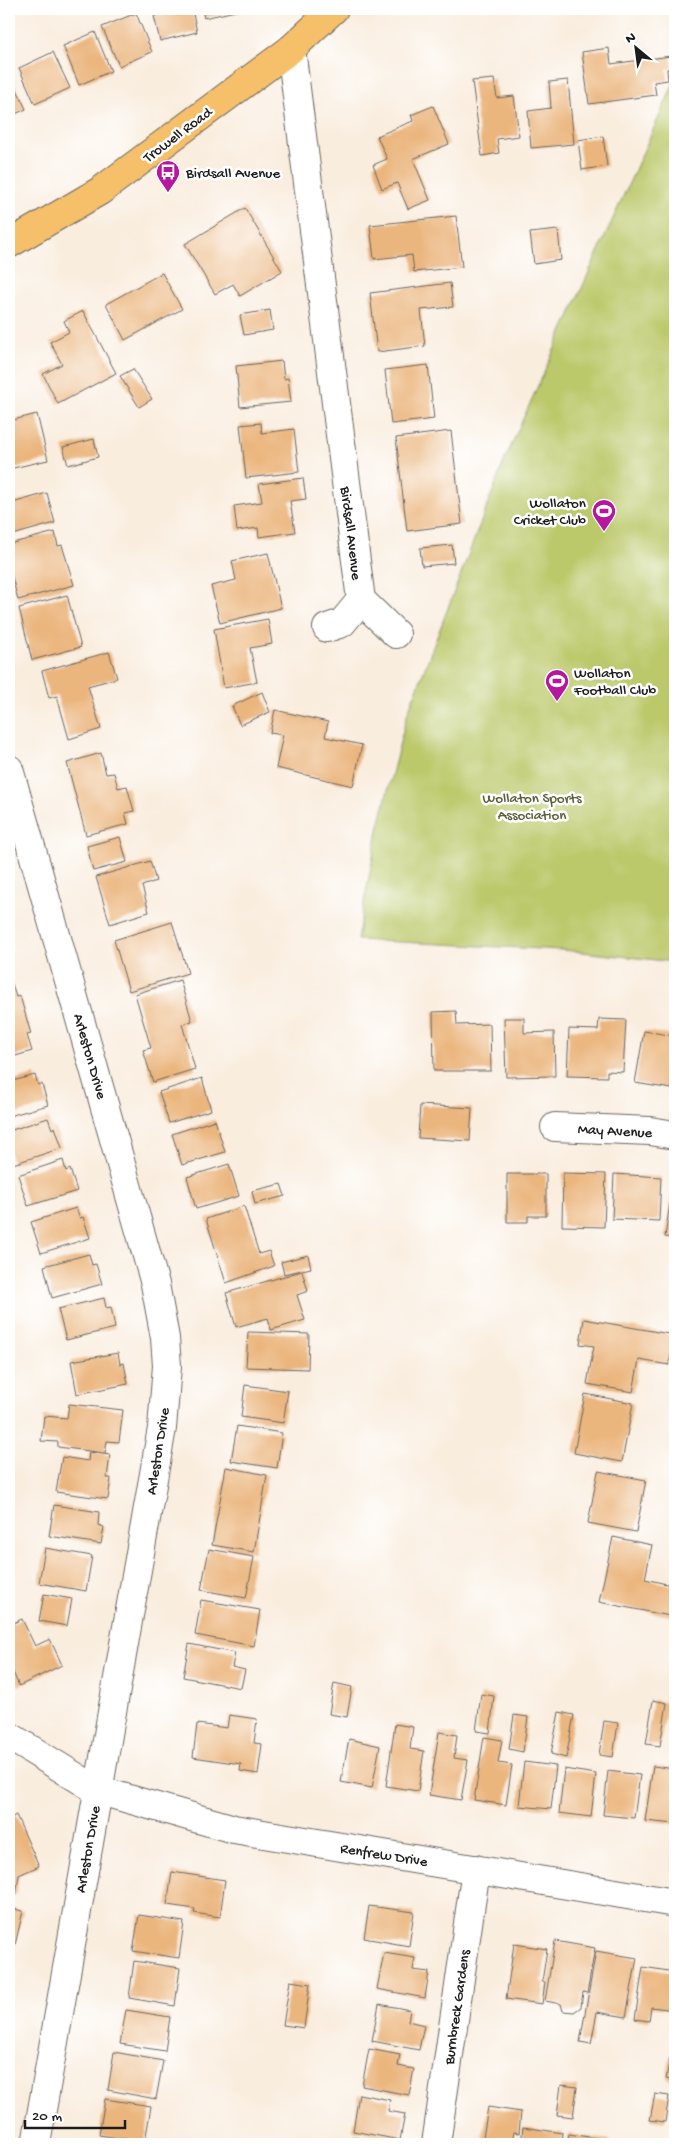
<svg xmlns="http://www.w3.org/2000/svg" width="684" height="2153" font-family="'Gochi Hand',sans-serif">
<rect width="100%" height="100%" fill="#fff"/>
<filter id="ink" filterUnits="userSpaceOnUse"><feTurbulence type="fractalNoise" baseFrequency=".02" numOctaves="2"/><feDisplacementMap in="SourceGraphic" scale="10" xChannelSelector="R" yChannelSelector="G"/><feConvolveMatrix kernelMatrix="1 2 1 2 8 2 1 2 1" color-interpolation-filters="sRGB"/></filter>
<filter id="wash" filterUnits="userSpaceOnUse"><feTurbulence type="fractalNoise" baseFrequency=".0096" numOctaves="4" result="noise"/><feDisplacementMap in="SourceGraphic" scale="20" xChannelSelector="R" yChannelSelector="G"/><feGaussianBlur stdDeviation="1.12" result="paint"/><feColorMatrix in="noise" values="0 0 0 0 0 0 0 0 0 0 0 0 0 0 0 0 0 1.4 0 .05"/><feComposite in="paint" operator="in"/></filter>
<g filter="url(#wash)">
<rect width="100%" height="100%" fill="#f9edde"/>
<polygon fill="#bbc96b" stroke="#6c7244" points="675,81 675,962 563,950 357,940 379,825 407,715 505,459"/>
<g id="blocks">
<g fill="#ebb67e">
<polygon points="183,9 192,9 197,32 160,41 154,16"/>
<polygon points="202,9 240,9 240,10 204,18"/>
<polygon points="136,13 152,52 119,66 102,27"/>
<polygon points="95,32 111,71 79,85 63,46"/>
<polygon points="609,48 611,64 671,56 673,68 667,69 668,80 654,82 656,95 589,104 582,52"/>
<polygon points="53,52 70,88 35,104 19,68"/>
<polygon points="9,72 26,109 9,117"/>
<polygon points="494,79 497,98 514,96 519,136 497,139 499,153 482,156 472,81"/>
<polygon points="568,80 574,144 531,148 528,111 551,108 549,82"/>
<polygon points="433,106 449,144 413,159 430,200 408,209 397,183 382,189 373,165 387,159 377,136 413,121 411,115"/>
<polygon points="603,136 607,166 582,170 578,140"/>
<polygon points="245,208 282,271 240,296 233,284 215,294 185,244"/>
<polygon points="456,216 462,267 414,272 412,255 374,259 370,225"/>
<polygon points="558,230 561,260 534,264 530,233"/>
<polygon points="162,273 182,309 125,340 106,304"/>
<polygon points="450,283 453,307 421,310 425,346 377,352 370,293"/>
<polygon points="270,310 273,330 244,335 240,315"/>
<polygon points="83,311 116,373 58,404 43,374 62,364 50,342 69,332 64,321"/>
<polygon points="282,361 284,379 288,378 291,402 240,407 236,366"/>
<polygon points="428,365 434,419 391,424 385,370"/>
<polygon points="133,369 152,399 139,407 120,376"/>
<polygon points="37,414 48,460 9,469 9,443 12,442 9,421"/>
<polygon points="261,423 262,433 294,429 299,472 246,478 240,425"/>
<polygon points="451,431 462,524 407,531 396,438"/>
<polygon points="94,439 98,457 68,465 63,447"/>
<polygon points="303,478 306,499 290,501 295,532 259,537 258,528 237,531 234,506 262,502 259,484"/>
<polygon points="47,493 55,523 9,536 9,504"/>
<polygon points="55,532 58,546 62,545 74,585 18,600 9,565 9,544"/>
<polygon points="452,545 454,563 422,566 420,548"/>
<polygon points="268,553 281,608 220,623 211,586 236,580 232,561"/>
<polygon points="67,595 81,647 32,660 19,608"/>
<polygon points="268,619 272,644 250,648 257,682 224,688 214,629"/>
<polygon points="109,652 117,678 88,686 101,729 69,739 57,696 49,698 42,671"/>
<polygon points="262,692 270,712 240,725 232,706"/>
<polygon points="275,710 328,722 325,737 362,745 353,786 276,768 283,735 270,733"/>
<polygon points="101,753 106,774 114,773 118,788 127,786 134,811 125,813 128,824 86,835 67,763"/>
<polygon points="120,837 127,862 93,871 87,846"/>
<polygon points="150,861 156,881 142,886 149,912 110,924 96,877"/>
<polygon points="172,922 188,973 129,991 114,940"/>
<polygon points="180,980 192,1021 182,1024 195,1069 153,1082 143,1050 151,1048 135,994"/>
<polygon points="11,981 16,997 20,996 31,1034 27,1035 32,1051 9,1058 9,982"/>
<polygon points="456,1011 457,1025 490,1024 491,1071 434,1071 433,1012"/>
<polygon points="504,1018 524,1018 524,1033 554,1032 555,1076 506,1077"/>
<polygon points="599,1019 626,1020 623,1072 607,1071 607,1077 567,1076 569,1029 598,1030"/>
<polygon points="644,1031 675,1036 675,1081 674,1080 672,1089 635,1083"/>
<polygon points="35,1075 38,1085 42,1084 48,1105 9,1116 9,1082"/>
<polygon points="202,1078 211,1110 169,1123 159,1092"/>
<polygon points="420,1105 472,1108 470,1141 418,1138"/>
<polygon points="48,1118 52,1129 55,1127 62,1148 13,1164 9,1151 9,1131"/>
<polygon points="215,1120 225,1152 182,1165 172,1134"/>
<polygon points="63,1160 66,1171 70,1169 77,1191 28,1206 18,1175"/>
<polygon points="229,1164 239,1196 196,1209 187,1177"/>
<polygon points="563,1173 606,1174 604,1227 562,1226"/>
<polygon points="507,1174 546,1174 546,1216 528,1216 528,1222 507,1222"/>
<polygon points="614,1174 661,1177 659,1221 612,1219"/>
<polygon points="673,1182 675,1182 675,1239 665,1237"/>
<polygon points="281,1184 285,1196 255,1204 252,1191"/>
<polygon points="244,1206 259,1254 269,1251 274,1266 226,1283 206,1219"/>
<polygon points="76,1208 80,1218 83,1217 90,1238 41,1253 31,1222"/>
<polygon points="89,1254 92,1265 96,1264 102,1284 52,1298 44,1266"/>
<polygon points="308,1255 311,1268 284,1274 281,1262"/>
<polygon points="302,1271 308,1291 297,1295 305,1320 271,1330 268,1318 236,1327 226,1293"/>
<polygon points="104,1298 106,1308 111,1307 115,1328 66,1340 58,1309"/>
<polygon points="584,1319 675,1335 669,1365 639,1360 633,1392 587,1384 594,1346 580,1344"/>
<polygon points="248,1332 309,1334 308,1369 246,1367"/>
<polygon points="118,1353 120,1364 124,1363 128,1384 77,1394 71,1361"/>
<polygon points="245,1385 288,1391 283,1423 241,1417"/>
<polygon points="585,1394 633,1403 622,1462 574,1453"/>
<polygon points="69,1404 123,1410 119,1442 107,1441 105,1453 58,1447 58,1442 41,1441 44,1416 67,1418"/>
<polygon points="237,1426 282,1433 277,1468 231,1461"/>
<polygon points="89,1452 110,1455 107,1478 111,1478 108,1499 56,1492 62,1457 88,1461"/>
<polygon points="226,1467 267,1475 254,1552 212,1545"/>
<polygon points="598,1471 646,1480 636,1532 588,1523"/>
<polygon points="54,1505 99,1512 98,1525 104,1527 101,1544 49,1536"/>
<polygon points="613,1537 652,1545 645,1579 675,1586 670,1616 599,1602"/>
<polygon points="45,1548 92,1556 86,1591 39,1583"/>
<polygon points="209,1549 254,1557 246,1598 201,1590"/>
<polygon points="44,1594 72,1599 67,1626 39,1621"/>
<polygon points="201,1600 260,1610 254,1646 195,1635"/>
<polygon points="22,1619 35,1646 50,1639 62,1665 19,1686 9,1663 9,1625"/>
<polygon points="189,1644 235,1653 232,1667 245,1670 241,1688 183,1677"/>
<polygon points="334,1683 352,1687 347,1717 329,1714"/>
<polygon points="481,1694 494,1696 490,1733 476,1731"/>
<polygon points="653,1700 667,1703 660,1746 646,1744"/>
<polygon points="559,1712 574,1715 566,1758 551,1754"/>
<polygon points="229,1715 257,1719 254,1743 262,1744 258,1774 240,1771 241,1764 193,1757 197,1724 227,1728"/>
<polygon points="514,1715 528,1717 523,1752 509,1749"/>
<polygon points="604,1721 618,1723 613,1757 599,1755"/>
<polygon points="395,1724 413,1727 410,1749 424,1751 418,1791 386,1786"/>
<polygon points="439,1732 457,1735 454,1758 468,1760 461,1800 429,1795"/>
<polygon points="484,1737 502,1740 498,1763 512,1765 506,1805 474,1800"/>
<polygon points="349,1739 380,1746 372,1788 341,1782"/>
<polygon points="524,1762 556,1766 551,1809 519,1806"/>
<polygon points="653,1766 675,1769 675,1824 645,1821"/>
<polygon points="564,1769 596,1774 591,1817 559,1813"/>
<polygon points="608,1771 640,1775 634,1818 603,1815"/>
<polygon points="16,1815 39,1866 19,1875 16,1895 9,1894 9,1819"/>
<polygon points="172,1872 225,1880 220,1917 194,1913 195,1909 167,1905"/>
<polygon points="369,1906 414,1912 409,1946 364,1938"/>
<polygon points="9,1908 23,1911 15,1945 9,1944"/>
<polygon points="139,1915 184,1922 179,1958 133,1951"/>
<polygon points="555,1941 595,1948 587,1993 583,1992 581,2007 574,2012 563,2011 561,2004 545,2001"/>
<polygon points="514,1944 547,1949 542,1982 545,1982 542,2004 506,1999"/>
<polygon points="596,1951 637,1958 626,2017 597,2012 591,2044 580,2042"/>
<polygon points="384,1953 415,1958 413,1970 429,1972 425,1998 377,1989"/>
<polygon points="134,1961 180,1968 175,2006 129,1998"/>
<polygon points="643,1967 675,1972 675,2010 651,2007 649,2021 635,2019"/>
<polygon points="290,1981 310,1984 304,2028 283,2025"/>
<polygon points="379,2004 410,2010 408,2021 424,2025 419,2050 372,2041"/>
<polygon points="126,2010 170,2017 165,2051 120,2044"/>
<polygon points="369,2049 400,2055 398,2066 414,2069 409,2095 362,2086"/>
<polygon points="114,2052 163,2061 156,2099 108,2090"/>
<polygon points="670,2057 675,2058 675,2081 666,2079"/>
<polygon points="561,2085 577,2087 573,2117 557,2115"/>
<polygon points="359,2094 390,2100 388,2111 405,2114 400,2140 353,2131"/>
<polygon points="655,2094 669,2096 665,2122 650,2120"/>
<polygon points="105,2099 151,2106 145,2142 99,2135"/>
<polygon points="488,2107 521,2112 519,2133 514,2132 512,2144 482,2144"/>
<polygon points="523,2127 563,2133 562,2144 521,2144"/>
<polygon points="569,2134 609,2140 608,2144 567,2144"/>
<polygon points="353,2137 384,2143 384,2144 352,2144"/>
</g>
</g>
</g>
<g filter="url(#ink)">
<use href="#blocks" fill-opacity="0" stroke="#696560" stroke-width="1"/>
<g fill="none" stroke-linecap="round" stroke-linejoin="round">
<g stroke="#696560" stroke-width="30">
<g id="minor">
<polyline points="291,49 361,600"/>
<polyline points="327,628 342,623 361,600 396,634"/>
<polyline points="9,769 155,1284 165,1338 167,1366 162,1428 36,2144"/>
<polyline points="555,1127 650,1131 675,1135"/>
<polyline points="9,1736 97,1790 234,1829 675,1903"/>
<polyline points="436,2144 476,1869"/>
</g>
</g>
<g stroke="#696560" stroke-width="30">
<polyline id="major" points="9,244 100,191 291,49 334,9"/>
</g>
<use href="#minor" stroke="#fff" stroke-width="28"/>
<use href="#major" stroke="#f6c06b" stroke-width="28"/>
</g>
</g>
<defs>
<g id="bus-pin" transform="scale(1.25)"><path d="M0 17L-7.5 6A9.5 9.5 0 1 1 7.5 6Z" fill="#b5179e" stroke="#fff"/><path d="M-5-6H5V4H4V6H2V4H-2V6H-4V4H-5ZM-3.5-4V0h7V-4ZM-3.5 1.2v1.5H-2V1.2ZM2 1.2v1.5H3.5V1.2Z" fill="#fff"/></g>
<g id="stadium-pin" transform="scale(1.25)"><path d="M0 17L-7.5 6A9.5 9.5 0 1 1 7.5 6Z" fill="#b5179e" stroke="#fff"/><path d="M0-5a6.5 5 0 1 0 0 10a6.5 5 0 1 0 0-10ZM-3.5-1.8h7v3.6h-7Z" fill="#fff"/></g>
</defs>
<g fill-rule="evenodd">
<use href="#bus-pin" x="168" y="172"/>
<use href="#stadium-pin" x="604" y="511"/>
<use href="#stadium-pin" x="557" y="681"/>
</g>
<g text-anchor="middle" stroke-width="5" stroke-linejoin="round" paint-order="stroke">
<g font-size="15" fill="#1c1c1c" stroke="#fff">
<text transform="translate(177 134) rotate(-37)" y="5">Trowell Road</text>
<text transform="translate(352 533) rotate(83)" y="5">Birdsall Avenue</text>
<text transform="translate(91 1056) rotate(74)" y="5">Arleston Drive</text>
<text transform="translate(615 1130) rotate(3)" y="5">May Avenue</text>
<text transform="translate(157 1451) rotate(-81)" y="5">Arleston Drive</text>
<text transform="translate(87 1849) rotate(-80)" y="5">Arleston Drive</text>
<text transform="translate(384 1854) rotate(9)" y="5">Renfrew Drive</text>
<text transform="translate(456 2007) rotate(-82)" y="5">Burnbreck Gardens</text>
</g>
<g font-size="15" fill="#1c1c1c" stroke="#fff" text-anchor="start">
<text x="186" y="177">Birdsall Avenue</text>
<text x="586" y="507" text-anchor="end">Wollaton<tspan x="586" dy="17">Cricket Club</tspan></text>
<text x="574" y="677">Wollaton<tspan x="574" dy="17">Football Club</tspan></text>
</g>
<g font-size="15" fill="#5c613c" stroke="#fff">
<text x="532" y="802">Wollaton Sports<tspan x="532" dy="17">Association</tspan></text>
</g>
</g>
<rect width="684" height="2153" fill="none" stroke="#fff" stroke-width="30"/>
<g transform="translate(636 48) rotate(331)" stroke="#ffffff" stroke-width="4" paint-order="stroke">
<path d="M0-4L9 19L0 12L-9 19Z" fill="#1c1c1c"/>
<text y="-8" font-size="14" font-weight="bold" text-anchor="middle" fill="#1c1c1c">N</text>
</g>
<path d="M25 2120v8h100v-8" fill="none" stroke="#1c1c1c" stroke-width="2.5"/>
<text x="32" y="2120" font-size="15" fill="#1c1c1c" stroke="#ffffff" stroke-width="4" paint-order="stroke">20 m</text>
</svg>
